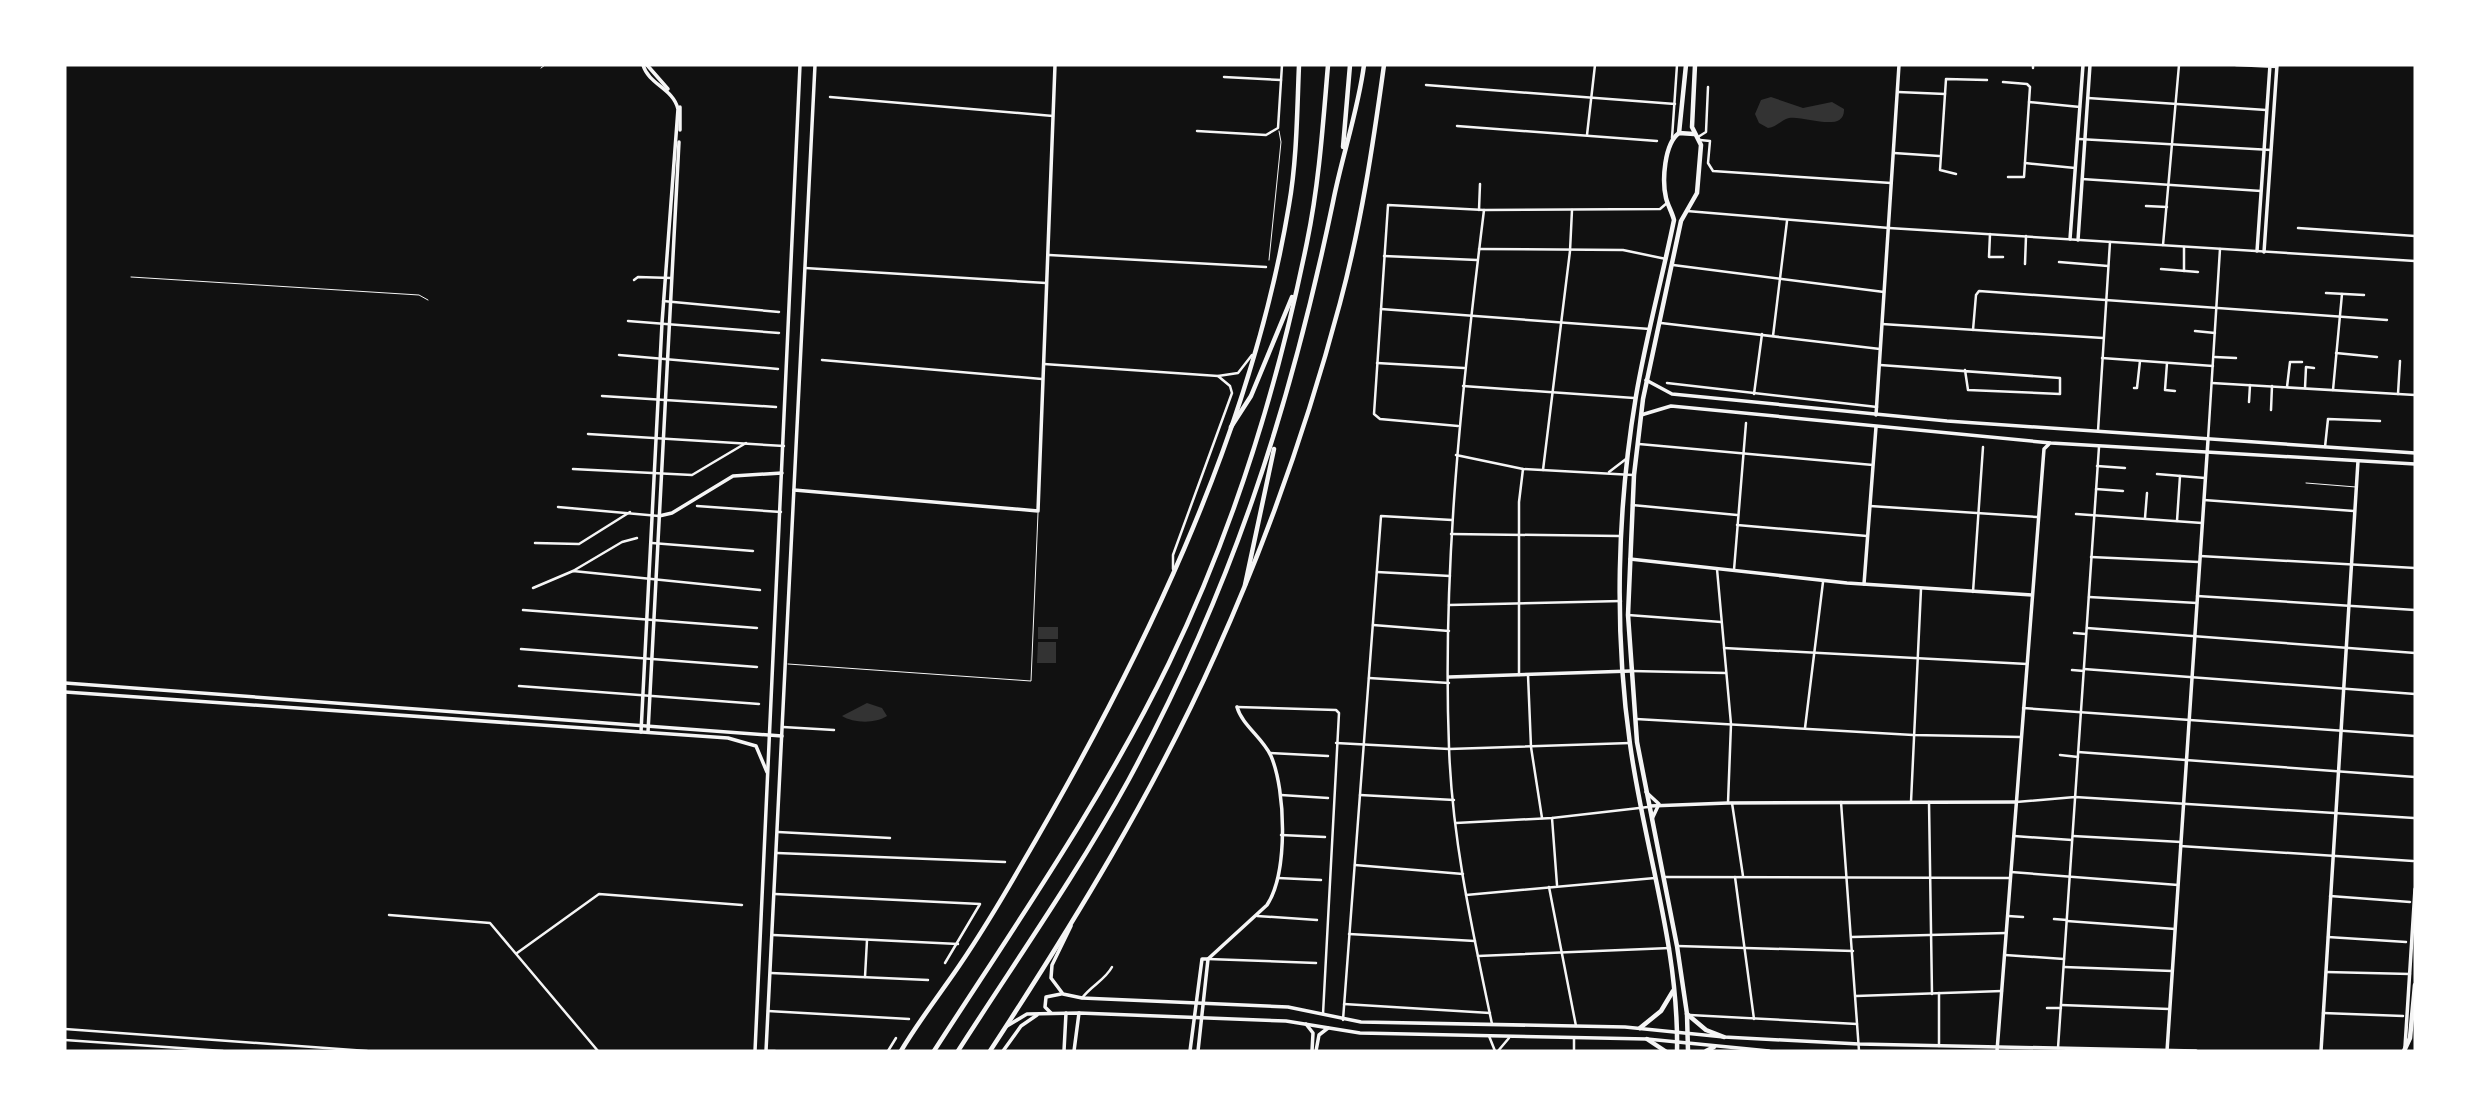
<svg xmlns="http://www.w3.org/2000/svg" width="2480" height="1116" font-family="Figtree,sans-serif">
<rect width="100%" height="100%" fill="#111"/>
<g fill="#333">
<path d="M1771 97 1803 108 1832 102 1844 109C1845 134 1804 115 1789 118 1781 120 1777 127 1768 128L1759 123 1755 114 1761 100Z"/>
<rect x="1038" y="627" width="20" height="12"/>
<polygon points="1038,642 1056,642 1056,663 1037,663"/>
<path d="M867 703 882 708 887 716C875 724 853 723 842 716Z"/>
</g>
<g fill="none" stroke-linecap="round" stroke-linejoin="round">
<g stroke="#f5f5f5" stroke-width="1">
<polyline points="541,68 545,65"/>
<polyline points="1269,260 1281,142 1279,131"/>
<polyline points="131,277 419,295 428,300"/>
<polyline points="2306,483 2356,487"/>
<polyline points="788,664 1031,681 1038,513"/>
</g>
<g stroke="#f5f5f5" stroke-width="2.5">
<polyline points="2236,65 2277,67"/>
<polyline points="2033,68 2033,65"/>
<polyline points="1224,77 1281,80"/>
<polyline points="2003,82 2027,84 2030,87 2024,177 2008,177"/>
<polyline points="1426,85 1675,104"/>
<polyline points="1898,92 1945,94"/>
<polyline points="830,97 1053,116"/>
<polyline points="2088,98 2266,110"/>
<polyline points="2029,102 2080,107"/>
<polyline points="1457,126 1657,141"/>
<polyline points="1197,131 1266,135 1278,128 1282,65"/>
<polyline points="1587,135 1595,65"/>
<polyline points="1698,137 1706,132 1708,87"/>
<polyline points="1672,138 1677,65"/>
<polyline points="2079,139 2271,150"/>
<polyline points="1700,140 1710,141 1708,163 1713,171 1891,183"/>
<polyline points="1894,153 1939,156"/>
<polyline points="2025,163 2075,168"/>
<polyline points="1956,174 1940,170 1946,79 1987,80"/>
<polyline points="2082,179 2261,191"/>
<polyline points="2146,206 2167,207"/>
<polyline points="1479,210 1480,184"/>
<path d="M1484 210C1462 388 1442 567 1449 747 1452 840 1473 933 1492 1024"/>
<polyline points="1687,211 1889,228 2415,261"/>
<polyline points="2298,228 2415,236"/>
<polyline points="1990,234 1989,257 2003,257"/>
<polyline points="2163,245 2179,65"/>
<polyline points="1479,249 1623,250 1666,259"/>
<polyline points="1049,255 1266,267"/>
<polyline points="1384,256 1477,260"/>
<polyline points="2059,262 2108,266"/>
<polyline points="2025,264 2026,236"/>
<polyline points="1673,265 1884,292"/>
<polyline points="805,268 1046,283"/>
<polyline points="2161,269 2198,272"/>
<polyline points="2184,271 2184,247"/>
<polyline points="634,280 638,277 671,278"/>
<polyline points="2326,293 2364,295"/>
<polyline points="663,301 779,312"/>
<polyline points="1381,309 1650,329"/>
<polyline points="628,321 779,333"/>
<polyline points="1661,323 1880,349"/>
<polyline points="1882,324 2103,338"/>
<polyline points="1973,330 1976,295 1979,291 2387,320"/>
<polyline points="2195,331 2215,333"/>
<polyline points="1773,336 1787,221"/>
<polyline points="2336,353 2377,357"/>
<polyline points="619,355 778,369"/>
<polyline points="2215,357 2236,358"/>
<polyline points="2102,358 2213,366"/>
<polyline points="822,360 1042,379"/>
<polyline points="1377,363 1464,368"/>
<polyline points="2167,363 2165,390 2175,391"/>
<polyline points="1044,364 1218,376 1238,373 1252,355"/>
<polyline points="1880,365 2060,378 2060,394 1968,390 1965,370"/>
<polyline points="1667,383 1877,407"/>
<polyline points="2212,383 2415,395"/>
<polyline points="1463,386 1634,398"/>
<polyline points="2287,387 2290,362 2302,362"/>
<polyline points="2134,388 2137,388 2140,361"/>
<polyline points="2305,388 2306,367 2314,368"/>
<polyline points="2333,390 2342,294"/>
<polyline points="1754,394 1762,334"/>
<polyline points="2398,394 2400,361"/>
<polyline points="602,396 776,407"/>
<polyline points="2249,402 2250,385"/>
<polyline points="2271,410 2272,386"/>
<polyline points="1458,426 1380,419 1374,414 1388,205 1484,210 1660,209 1667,203"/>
<polyline points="2098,431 2110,242"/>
<polyline points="588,434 784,446"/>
<polyline points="2208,440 2220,249"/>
<polyline points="1639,444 1873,465"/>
<polyline points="2325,447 2328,419 2380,421"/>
<polyline points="1456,455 1523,469 1633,475"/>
<polyline points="2097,466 2125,468"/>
<polyline points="573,469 692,475 746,443"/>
<polyline points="1543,470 1570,251 1572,210"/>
<polyline points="1609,472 1626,459"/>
<polyline points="2157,474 2205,478"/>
<polyline points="2096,489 2123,491"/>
<polyline points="2204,500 2354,511"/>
<polyline points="1632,505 1737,515"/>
<polyline points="697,506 781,512"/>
<polyline points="1870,506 2037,517"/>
<polyline points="558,507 659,516"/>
<polyline points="2076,514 2202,523"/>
<polyline points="2145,518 2147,493"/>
<polyline points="2177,521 2180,476"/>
<polyline points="1737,525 1867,536"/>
<polyline points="1451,534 1619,536"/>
<polyline points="535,543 579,544 630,512"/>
<polyline points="652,543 753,551"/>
<polyline points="2200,556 2415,568"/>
<polyline points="2091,557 2199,562"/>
<polyline points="1173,569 1173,555 1232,393 1230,386 1218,376"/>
<polyline points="1717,569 1731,724 1728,803"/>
<polyline points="1734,570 1746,423"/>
<polyline points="573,571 622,542 637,538"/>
<polyline points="1377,572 1450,576"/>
<polyline points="533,588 573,571 760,590"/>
<polyline points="1973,592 1983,447"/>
<polyline points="2197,596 2415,610"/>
<polyline points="2089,597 2197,603"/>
<polyline points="1449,605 1621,601"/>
<polyline points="523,610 757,628"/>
<polyline points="1628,615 1721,622"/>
<polyline points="1373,625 1449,631"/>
<polyline points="2087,628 2415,653"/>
<polyline points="2074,633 2086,634"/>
<polyline points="1724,648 2027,664"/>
<polyline points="521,649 757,667"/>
<polyline points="2084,669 2415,694"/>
<polyline points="2072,670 2084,671"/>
<polyline points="1631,671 1726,673"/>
<polyline points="1519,675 1519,502 1523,469"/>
<polyline points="1528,675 1531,747 1542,818"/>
<polyline points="1369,678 1449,683"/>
<polyline points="519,686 759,704"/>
<polyline points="1237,707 1336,710 1339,713 1323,1014"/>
<polyline points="2023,708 2415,736"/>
<polyline points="1636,719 1913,735 2021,737"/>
<polyline points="783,727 834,730"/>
<polyline points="1805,728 1823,582"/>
<polyline points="1336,743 1449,749 1630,743"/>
<polyline points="2078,752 2415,777"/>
<polyline points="1270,753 1328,756"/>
<polyline points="2060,755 2078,757"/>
<polyline points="1281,795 1328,798"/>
<polyline points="1360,795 1454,800"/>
<polyline points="1841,802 1859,1051"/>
<polyline points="1911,802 1921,589"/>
<polyline points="1929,802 1932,994"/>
<polyline points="2016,802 2075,797 2414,818"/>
<polyline points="1732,803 1743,876"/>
<polyline points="1552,818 1557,885"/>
<polyline points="1456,823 1552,818 1648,807"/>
<polyline points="778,832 890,838"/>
<polyline points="1281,835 1325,837"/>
<polyline points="2014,836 2072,840"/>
<polyline points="2073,836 2181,842"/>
<polyline points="2180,846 2413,861"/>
<polyline points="777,853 1005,862"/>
<polyline points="1355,865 1463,874"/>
<polyline points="2011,872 2178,885"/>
<polyline points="1664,877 2010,878"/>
<polyline points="1735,877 1754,1019"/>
<polyline points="1278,878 1321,880"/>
<polyline points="1549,887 1576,1026"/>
<polyline points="775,894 980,904 945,963"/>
<polyline points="1466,895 1655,878"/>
<polyline points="2330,896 2410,902"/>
<polyline points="389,915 490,923 598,1051"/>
<polyline points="1257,916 1317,920"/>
<polyline points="2008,916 2023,917"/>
<polyline points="2054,919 2067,920"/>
<polyline points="2067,921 2175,929"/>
<polyline points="1349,934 1475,941"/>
<polyline points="773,935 958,944"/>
<polyline points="1852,937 2006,933"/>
<polyline points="2328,937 2406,942"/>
<polyline points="1677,946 1853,951"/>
<polyline points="517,953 599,894 742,905"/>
<polyline points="2005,955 2064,959"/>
<polyline points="1478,956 1670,948"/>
<polyline points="1208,959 1316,963"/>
<polyline points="2064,967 2172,971"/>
<polyline points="2326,972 2410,974"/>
<polyline points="771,973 928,980"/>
<polyline points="865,977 867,940"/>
<polyline points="1939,993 1939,1046"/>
<polyline points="1856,996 2002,991"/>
<path d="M1082 998C1092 985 1105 980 1112 967"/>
<polyline points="1344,1004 1490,1013"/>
<polyline points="2061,1005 2169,1009"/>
<polyline points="2047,1008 2061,1008"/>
<polyline points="768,1011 909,1019"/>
<polyline points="2323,1013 2403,1016"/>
<polyline points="1690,1015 1857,1024"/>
<polyline points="1343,1020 1381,516 1452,520"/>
<polyline points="65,1029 367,1051"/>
<polyline points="1489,1036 1495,1051"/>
<polyline points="65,1040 223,1051"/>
<polyline points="2058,1048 2099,447"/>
<polyline points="766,1051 775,1051"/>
<polyline points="888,1051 896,1038"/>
<polyline points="1498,1051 1509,1038"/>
<polyline points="1574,1051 1574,1038"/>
</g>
<g stroke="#f5f5f5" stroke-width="3.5">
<polyline points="647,65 668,89"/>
<polyline points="680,130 680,107"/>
<polyline points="2070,239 2083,65"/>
<polyline points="2078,240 2090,65"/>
<polyline points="2257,251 2270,65"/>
<polyline points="2264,252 2277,65"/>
<polyline points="1876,415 1899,65"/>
<polyline points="794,490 1038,511 1055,65"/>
<polyline points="659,516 672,513 733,476 782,473"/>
<polyline points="1630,559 1847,583 2032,595"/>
<polyline points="1864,584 1876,427"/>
<polyline points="1449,677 1631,671"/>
<path d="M641 732 662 323 678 109C673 88 649 85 643 65"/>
<polyline points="648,732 679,142"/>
<polyline points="1646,792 1659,804 1652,819"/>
<polyline points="1650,806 1728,803 2016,802"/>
<polyline points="1306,1024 1313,1033 1312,1051"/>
<polyline points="2405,1047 2415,889"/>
<polyline points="1003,1051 1021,1026 1037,1015"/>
<polyline points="1064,1051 1066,1013"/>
<polyline points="1074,1051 1079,1013"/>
<path d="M1190 1051 1202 959H1208L1267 905C1288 873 1286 791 1271 756 1263 738 1242 725 1237 707"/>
<polyline points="1198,1051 1208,959"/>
<polyline points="1316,1051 1319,1035 1328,1028"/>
<polyline points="1997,1051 2044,449 2049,444"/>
<polyline points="2167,1051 2208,440"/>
<polyline points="2321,1051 2358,461"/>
</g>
<g stroke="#f5f5f5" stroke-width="3.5">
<polyline points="1646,380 1672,394 1947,421 2415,453"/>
<polyline points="1641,415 1671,406 2051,443 2415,464"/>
<polyline points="65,683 782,736"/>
<polyline points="65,692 728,738 756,746 767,772"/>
<polyline points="1071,926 1052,965 1051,978 1063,994 1082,998 1288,1007 1361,1022 1625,1027 1724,1037 1859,1044 2196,1051"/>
<polyline points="1051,1013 1045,1007 1046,997 1061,994"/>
<polyline points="1007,1026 1027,1014 1079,1013 1286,1021 1360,1033 1647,1039 1769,1051"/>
<polyline points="755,1051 800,65"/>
<polyline points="766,1051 815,65"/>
</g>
<g stroke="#f5f5f5" stroke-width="4.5">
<polyline points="1679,133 1686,65"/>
<polyline points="1687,1014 1706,1030 1724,1037"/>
<polyline points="1640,1028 1661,1011 1673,991"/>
<polyline points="1647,1039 1665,1051"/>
<path d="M901 1051C918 1022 940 994 959 966 980 935 1000 902 1019 869 1138 666 1250 440 1289 205 1297 159 1297 112 1299 65"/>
<path d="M990 1051C1073 924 1154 792 1216 653 1267 540 1308 423 1340 303 1361 225 1373 145 1384 65"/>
<path d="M1677 1051C1679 946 1644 847 1630 744 1614 630 1617 509 1636 396 1646 337 1662 279 1674 220 1672 212 1668 206 1666 198 1662 181 1664 144 1679 133L1694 134"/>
<polyline points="1688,1051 1687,1014 1677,946 1637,742 1628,615 1634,475 1643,399 1681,221 1697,193 1701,145 1692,127 1695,65"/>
<polyline points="1706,1051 1714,1047"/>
<polyline points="2404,1051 2410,1038 2415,985"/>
</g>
<g stroke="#f5f5f5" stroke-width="4.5">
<polyline points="1343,147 1350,65"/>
<polyline points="1231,427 1251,396 1292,297"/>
<polyline points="1245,585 1274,449"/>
<path d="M934 1051C1016 924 1103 799 1169 663 1233 531 1278 385 1307 242 1319 184 1323 124 1328 65"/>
<path d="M958 1051C1015 962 1077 874 1128 781 1231 591 1289 413 1333 202 1342 156 1358 111 1364 65"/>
</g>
</g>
<rect width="2480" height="1116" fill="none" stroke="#ffffff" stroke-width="133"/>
</svg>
